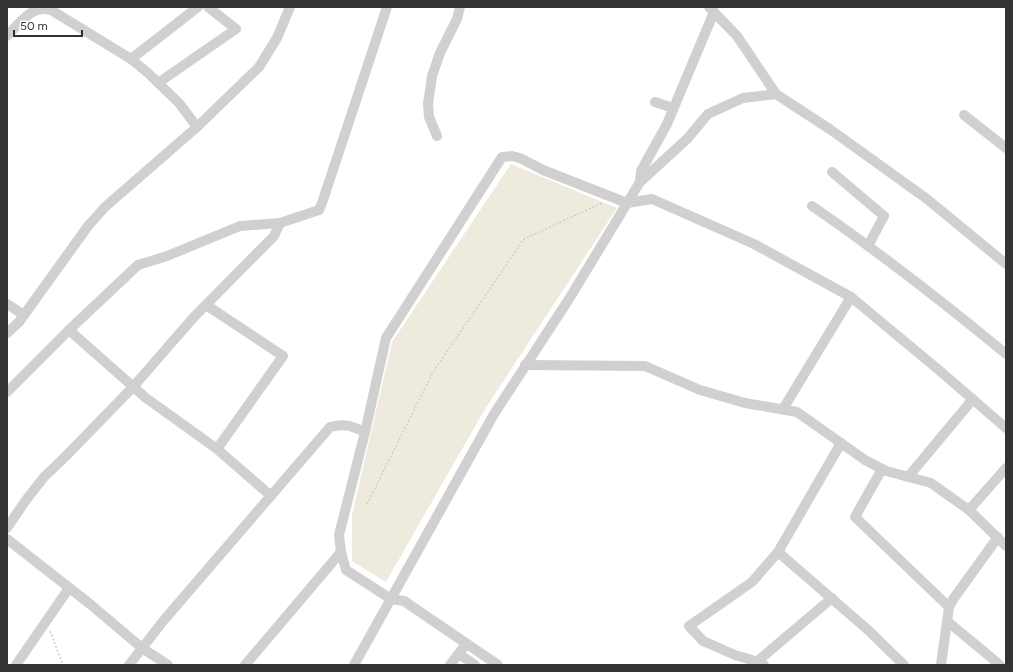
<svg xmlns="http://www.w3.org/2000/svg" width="1013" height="672" font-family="Figtree,sans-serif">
<rect width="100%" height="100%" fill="#fff"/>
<polygon fill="#eeeadd" points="511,164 617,208 485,409 386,582 352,561 352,515 392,342"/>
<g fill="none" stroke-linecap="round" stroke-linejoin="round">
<g stroke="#cdcdcd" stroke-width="1.5" stroke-dasharray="2 2" stroke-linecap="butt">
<polyline points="367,504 433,372 524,239 602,203"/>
<polyline points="50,631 63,665"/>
</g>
<g stroke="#d0d0d0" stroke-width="10">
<polyline points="709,7 737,36 776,94"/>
<path d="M7 36C19 24 32 4 51 10L131 59 148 73 179 103 197 127"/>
<polyline points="131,59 198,7"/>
<polyline points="158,83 236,29 208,7"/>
<polyline points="655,102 673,108"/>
<polyline points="964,115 1006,148"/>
<polyline points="437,136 429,117 428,104 432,76 440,53 457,19 460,7"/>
<polyline points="832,172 884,216 868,246"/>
<polyline points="640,182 641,171 667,124 714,12"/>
<path d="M812 206C879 252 943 302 1006 354"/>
<polyline points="7,304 24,315"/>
<polyline points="206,305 283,356 217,449"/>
<polyline points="69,330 146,398 217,449 271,496"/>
<polyline points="7,333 19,322 88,226 105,207 197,127 259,67 277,38 290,7"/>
<polyline points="525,365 645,366 700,390 745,403 797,412 865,460 886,471 931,483 969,510 1006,546"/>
<polyline points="7,392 69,330 138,265 167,256 240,226 280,223 319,210 322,203 387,7"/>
<polyline points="783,409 851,297"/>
<polyline points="882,469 855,517 949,607"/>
<polyline points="908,477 973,399"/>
<polyline points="969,510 1006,468"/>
<polyline points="7,528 26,500 44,477 65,457 133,387 193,318 274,236 280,223"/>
<polyline points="7,539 90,604 142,648 168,665"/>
<polyline points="778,552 868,630 904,665"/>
<polyline points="947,621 1000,665"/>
<polyline points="459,654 475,665"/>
<polyline points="16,665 69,588"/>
<path d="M129 665 164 620 330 427C345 423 351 426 365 432"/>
<polyline points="245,665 341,552"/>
<polyline points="354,665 494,414 569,299 640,182 687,139 708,114 743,98 776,94 831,130 927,199 1006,264"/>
<polyline points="450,665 463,648 468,645"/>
<polyline points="498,665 404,601 391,599 346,570 341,552 339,535 365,432 386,338 502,157 512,156 520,158 543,170 627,203 652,199 754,244 851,297 940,371 1006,428"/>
<polyline points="753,665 832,598"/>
<polyline points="764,665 762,663 735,655 703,641 689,626 752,582 778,552 841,443"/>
<polyline points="941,665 949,607 954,598 998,537"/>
</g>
</g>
<rect width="1013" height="672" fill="none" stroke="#333333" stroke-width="16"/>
<path d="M14 30v6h68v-6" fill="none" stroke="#333333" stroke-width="2"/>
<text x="20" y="30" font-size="12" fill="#333333" stroke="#ffffff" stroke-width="3" paint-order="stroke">50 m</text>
</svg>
